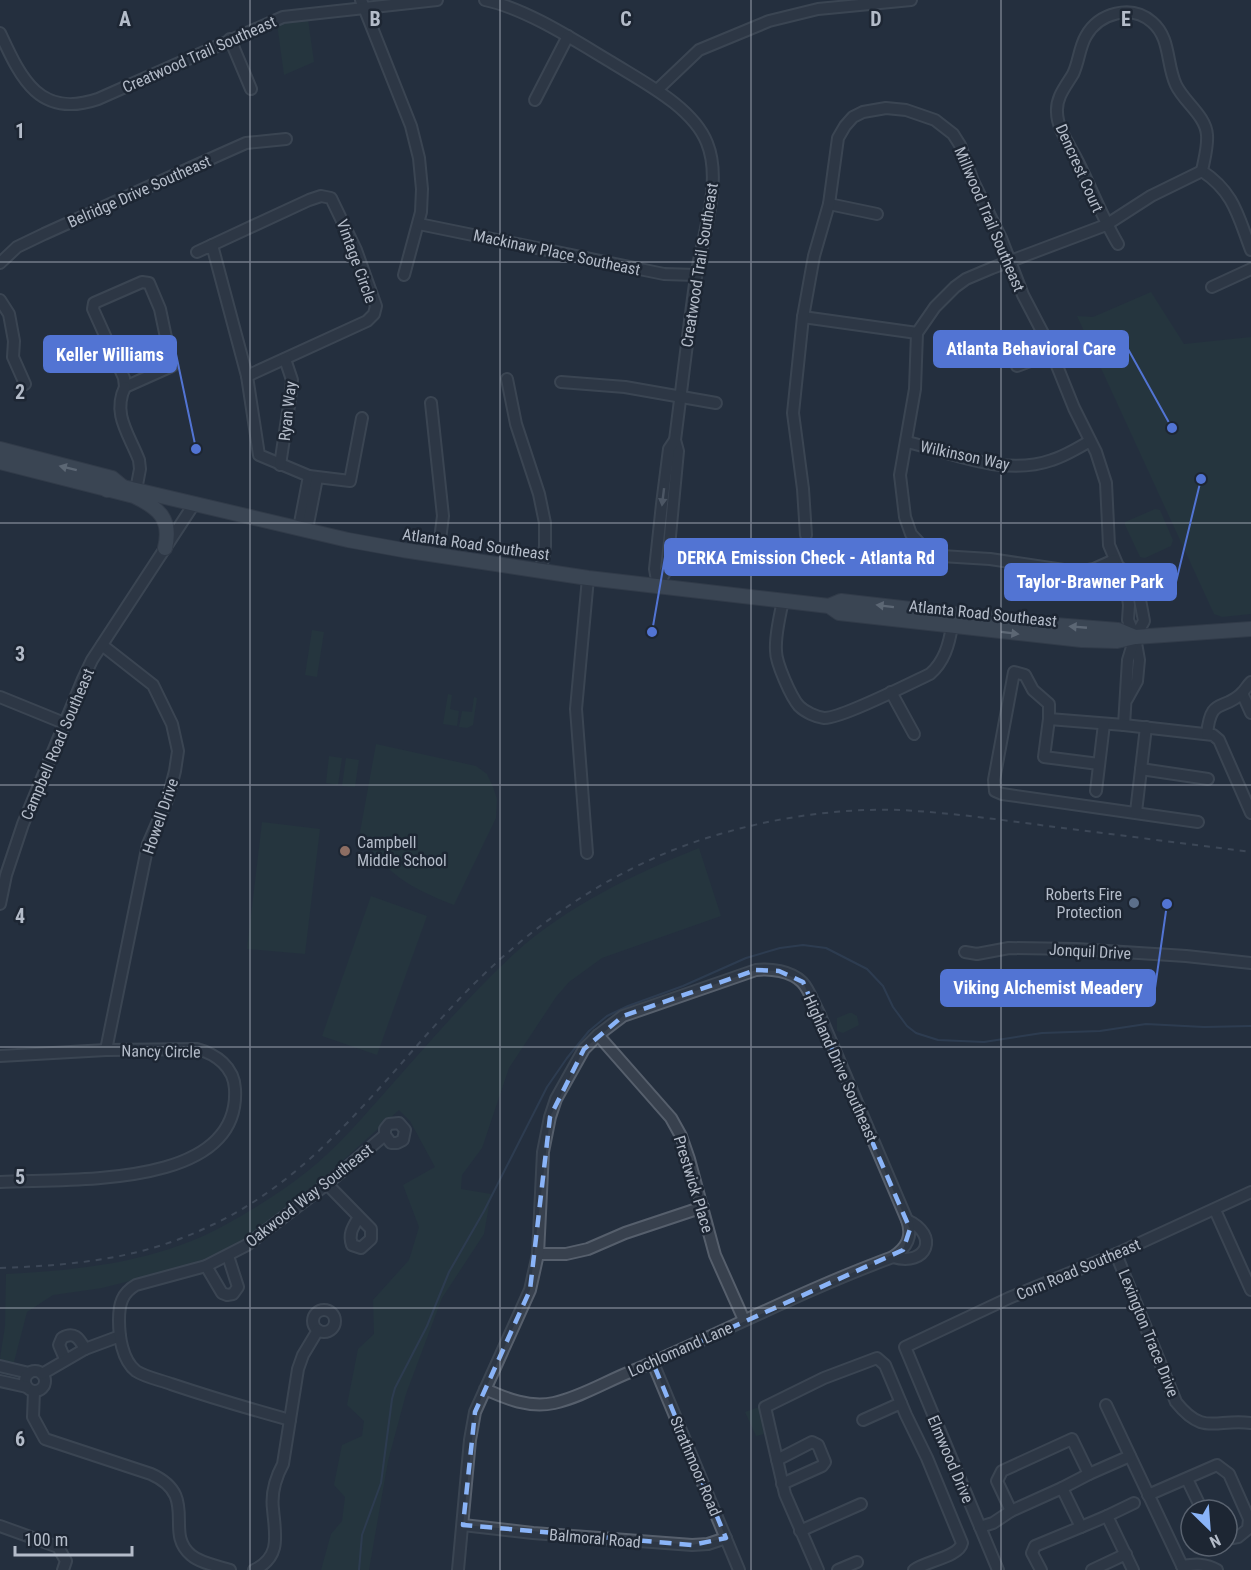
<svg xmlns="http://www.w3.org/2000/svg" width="1251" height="1570" font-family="'Roboto Condensed',sans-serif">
<rect width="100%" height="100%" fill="#242f3e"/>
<g fill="#263c3f">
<polygon points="308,19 314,62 284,75 277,24"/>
<polygon points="1151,292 1184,344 1251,337 1251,614 1222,617 1214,614 1077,316 1093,317"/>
<polygon points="1155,509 1160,510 1173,540 1171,546 1145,558 1140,557 1125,525 1125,522"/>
<polygon points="312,630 324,632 317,677 305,675"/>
<polygon points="448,694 452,695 450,709 459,711 457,726 443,724"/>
<polygon points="474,697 477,698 473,725 467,728 459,727 462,711 472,712"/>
<path d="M376 744 476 766 487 774 493 787 497 799 496 818 454 905C412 889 383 873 360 832Z"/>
<polygon points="329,756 342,758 338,785 326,783"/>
<polygon points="346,758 359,760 355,787 342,786"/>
<polygon points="262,822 320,829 305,954 247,949"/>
<path d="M699 848 721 916 602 958 569 982 556 997 509 1068 482 1148 462 1175 461 1189 491 1194 484 1234 442 1298 406 1394 388 1461 369 1570H321L331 1534 342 1521 345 1497 334 1485 342 1445 362 1436 364 1421 347 1405 358 1349 374 1334 373 1300 409 1260 419 1227 403 1185 435 1167 410 1121 399 1110 320 1181 274 1219 233 1247 205 1259 162 1273 102 1288 53 1295 27 1312 13 1366 3 1363 0 1358 5 1326 6 1274C82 1270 158 1262 225 1225 254 1209 283 1191 309 1170 335 1149 357 1124 379 1099 423 1050 466 998 515 953 567 906 634 874 699 848Z"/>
<polygon points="371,896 427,916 377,1055 322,1036"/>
<polygon points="849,1013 852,1013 857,1016 859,1025 843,1033 837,1031 837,1018"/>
<polygon points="759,1407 764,1434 756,1436 745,1412"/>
</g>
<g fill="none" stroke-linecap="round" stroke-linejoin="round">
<polyline stroke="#394c67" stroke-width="2" points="359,1570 362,1535 381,1483 392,1399 395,1388 427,1326 449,1272 484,1211 547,1087 567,1058 589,1031 607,1016 628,1006 683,986 746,958 780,948 803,945 826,948 867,969 883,986 893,1007 907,1026 916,1033 938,1040 984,1042 1042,1033 1100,1031 1146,1024 1204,1027 1251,1026"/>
<g stroke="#565f6c" stroke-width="14">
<g id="minor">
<polyline points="361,0 411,126 419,158 422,189 421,212 404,275"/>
<path d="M485 0C527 9 574 40 611 62 643 82 693 107 707 143 723 182 702 237 696 277 688 332 682 386 675 440L678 451 667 568 658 586"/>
<path d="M0 33C21 78 39 119 98 99L283 17 437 0"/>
<polyline points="230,39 251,89"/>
<polyline points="657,90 699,50 769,21 818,9 911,0"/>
<polyline points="535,100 568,36"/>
<polyline points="829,204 877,214"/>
<polyline points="419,224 664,274 696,275"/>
<path d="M1118 244C1102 217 1092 190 1078 162 1071 147 1057 129 1057 112 1056 97 1066 86 1073 74 1079 62 1079 48 1086 36 1099 13 1131 4 1152 22 1171 38 1166 64 1176 85 1184 102 1206 116 1207 135 1208 147 1204 160 1202 171 1234 192 1238 216 1251 250"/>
<polyline points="212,245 309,200 321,196 331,198 356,250 376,306 374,314 367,321 247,376"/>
<polyline points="197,252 212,245 247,376 259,455 309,476 350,481 362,418"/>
<polyline points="0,263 17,247 44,234 219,155 246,143 286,139"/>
<polygon points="142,282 149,283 160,309 172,366 125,387 124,378 93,309 94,303"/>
<polyline points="1212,287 1251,269"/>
<polyline points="0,300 9,314 14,341 13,357 25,384"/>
<polyline points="803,317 917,333"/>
<polyline points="1017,366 1052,353"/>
<polyline points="507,379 516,424 539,494 545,523 545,546 541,570"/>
<polyline points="561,382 625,387 716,403"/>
<path d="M125 387C112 414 129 434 139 460L140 469 136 490"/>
<polyline points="431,403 443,516 438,555"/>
<path d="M907 442C954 453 1004 477 1052 460 1065 456 1078 448 1090 441"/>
<polyline points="280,465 291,392 292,380 285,359"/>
<polyline points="299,528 309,476"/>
<polyline points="307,529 317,478"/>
<polyline points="806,535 803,489 793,413 803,317 814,256 829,204 838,138 845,126 853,117 863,112 886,108 906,110 935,120 953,134 960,145 973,181 1001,238 1023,295 1047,341 1074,408 1096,452 1106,483 1109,545 1126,585 1129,605 1128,620 1135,637 1139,660 1137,681 1127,699"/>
<polyline points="907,551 917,541"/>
<polyline points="1114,560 1094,569 1077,572 990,559 941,556 923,547 911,534 905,517 900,475 915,389 917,333 935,307 955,287 966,279 992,268 1106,225 1151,196 1202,171"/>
<polyline points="1120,568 1130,573 1135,581 1138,589 1144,621 1135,637 1128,660 1124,725"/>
<polyline points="658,586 655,569 662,504 669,449 675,440"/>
<path d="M783 601C780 614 775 638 776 651 776 663 791 697 799 706 805 712 816 717 824 718 840 719 911 683 930 674 944 662 949 645 952 626"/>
<polyline points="102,645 153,685 172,724 178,751 175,771 168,798 148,844 106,1050"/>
<polyline points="891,692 914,734"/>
<polyline points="1242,693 1251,713"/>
<polyline points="0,697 64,723"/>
<polyline points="1049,719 1124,725 1213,735 1219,740 1251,813"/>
<path d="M1207 734C1211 696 1222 712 1242 693 1245 690 1247 686 1251 682"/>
<polyline points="1099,764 1044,757 1049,719 1049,704 1033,690 1025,675 1014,672 994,780 995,791 1002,794 1198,822"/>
<polyline points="1141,769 1208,779"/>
<polyline points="1096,791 1104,724"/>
<polyline points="1136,812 1146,727"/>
<polyline points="587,853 576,709 588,578"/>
<polyline points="0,904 6,875 23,824 83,679 92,660 194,504"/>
<polyline points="965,952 977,954 1009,948 1076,949 1186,956 1251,963"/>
<polyline points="598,1035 671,1118 681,1136 689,1159 715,1255 744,1320"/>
<path d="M0 1056 106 1050 197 1049C216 1054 234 1067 235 1089 241 1191 65 1178 0 1182"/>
<path d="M327 1184 371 1229V1239L361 1248 352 1245C348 1234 353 1227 359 1217"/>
<polyline points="1215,1210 1251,1290"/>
<polyline points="538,1254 566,1254 588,1249 625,1233 703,1207"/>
<path d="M1116 1254 1176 1402C1204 1437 1216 1418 1251 1423"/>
<path d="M893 1257C927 1267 940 1235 907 1220"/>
<polyline points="206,1266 222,1293 227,1295 233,1294 238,1287 228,1256"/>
<circle cx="324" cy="1321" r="11"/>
<path d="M65 1359 59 1345 62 1338C74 1331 79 1338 85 1349"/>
<polyline points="653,1363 739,1570"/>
<polyline points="0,1366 29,1373"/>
<circle cx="35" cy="1381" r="10"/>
<polyline points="42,1374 85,1349 120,1336"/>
<polyline points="0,1381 27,1387"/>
<path d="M34 1391 33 1417 45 1439 151 1474C200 1496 163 1532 191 1555 200 1563 218 1566 230 1570"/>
<polyline points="1106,1405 1184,1570"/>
<path d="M290 1420C250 1409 210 1397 171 1384 160 1380 145 1377 136 1371 122 1360 119 1336 119 1320 119 1304 122 1293 136 1285L206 1266 247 1245 327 1184 385 1135V1129L389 1124 399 1123 405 1130 403 1140 397 1143H391L385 1135"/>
<polyline points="863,1420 901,1403"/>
<polyline points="777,1460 812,1442 818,1445 825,1462 822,1466 782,1484"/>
<polyline points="1187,1479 1202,1510"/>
<polyline points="1062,1488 1089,1474"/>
<polyline points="1148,1495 1217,1465 1229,1474 1249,1519 1248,1529 1238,1537 1227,1539"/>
<polyline points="1107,1516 1081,1527 1062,1488 1011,1511 997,1481 1002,1471 1072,1439 1089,1474 1130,1456"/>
<polyline points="463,1525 533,1533 692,1545 708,1544 726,1538"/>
<polyline points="0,1526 58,1547 66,1561 63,1570"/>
<polyline points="980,1527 993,1523 1011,1511"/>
<polyline points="800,1531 861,1504"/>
<path d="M1182 1566C1194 1564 1206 1563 1217 1570"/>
<path d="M254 1570C282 1557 275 1534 273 1509 271 1493 276 1477 283 1464L298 1369 303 1355 318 1330"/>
<path d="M458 1570 470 1440 475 1412 530 1290 538 1254 543 1152 550 1117 556 1099 584 1049 598 1035 623 1016 756 970C770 968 791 971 802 982 809 989 814 1004 819 1013L907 1220C913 1237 907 1247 893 1257 803 1290 718 1335 630 1372 605 1382 581 1397 554 1403 529 1408 507 1399 485 1389"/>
<path d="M818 1570 785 1494 765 1407 824 1378 877 1358 885 1365 906 1415 927 1458 962 1543C959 1557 926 1561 914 1570"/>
<polyline points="838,1570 857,1562"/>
<polyline points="998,1570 905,1347 1009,1298 1116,1254 1251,1192"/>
<polyline points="1041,1570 1032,1553 1035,1546 1081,1527"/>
<polyline points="1092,1570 1126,1554"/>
<polyline points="1133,1570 1107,1516 1134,1503"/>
</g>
</g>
<g stroke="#414a57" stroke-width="16">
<g id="major">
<polyline points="0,449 112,478 123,487"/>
<path d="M0 462 134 496C159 508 172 519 165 548"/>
<polyline points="107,490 123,487 348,540 403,550 588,578 829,606 839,613 1082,640 1117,641 1135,637 1251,629"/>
<polyline points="829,606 841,601 1042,624 1118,630 1135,637"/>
</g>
</g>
<use href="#minor" stroke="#38414e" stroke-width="10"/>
<use href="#major" stroke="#56606e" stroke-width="14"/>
<path stroke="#5a6575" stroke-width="2" stroke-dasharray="6 6" stroke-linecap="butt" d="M0 1268C77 1265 142 1259 212 1225 320 1174 385 1076 465 993 535 921 622 862 720 834 778 817 840 808 901 810 952 813 1004 820 1055 827 1120 835 1186 844 1251 852"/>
</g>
<defs><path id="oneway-solid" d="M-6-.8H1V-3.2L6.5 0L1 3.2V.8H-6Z" transform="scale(1.5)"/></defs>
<g fill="#a1aab7">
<use href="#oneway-solid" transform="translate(68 468) rotate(-166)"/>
<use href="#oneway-solid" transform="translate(885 606) rotate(-173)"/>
<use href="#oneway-solid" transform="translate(1078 627) rotate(-175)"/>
<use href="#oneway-solid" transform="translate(1010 633) rotate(7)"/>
</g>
<use fill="#7c8592" href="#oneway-solid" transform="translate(663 497) rotate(97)"/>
<path d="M0 0H1251V1570H0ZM756 970 779 971 803 982 910 1229 903 1250 653 1363 726 1538 692 1545 463 1525 475 1412 530 1290 550 1117 584 1049 623 1016Z" fill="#242f3e" fill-opacity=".55" fill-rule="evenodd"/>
<path fill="none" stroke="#8ab4f8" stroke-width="4.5" stroke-dasharray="12 8" stroke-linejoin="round" d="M756 970 779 971 803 982 910 1229 903 1250 653 1363 726 1538 692 1545 463 1525 475 1412 530 1290 550 1117 584 1049 623 1016Z"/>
<path fill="none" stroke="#b4bcc9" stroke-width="1.5" stroke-opacity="0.55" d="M250 0V1570M500 0V1570M751 0V1570M1001 0V1570M0 262H1251M0 523H1251M0 785H1251M0 1047H1251M0 1308H1251"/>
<circle fill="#8d6e63" stroke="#1d2633" stroke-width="2" cx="345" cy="851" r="6"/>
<circle fill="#5c6f8a" stroke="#1d2633" stroke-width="2" cx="1134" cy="903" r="6"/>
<g text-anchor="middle" stroke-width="5" stroke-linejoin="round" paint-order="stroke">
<g font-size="16" fill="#b4bcc9" stroke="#1d2633">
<text transform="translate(199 54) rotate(-24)" y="6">Creatwood Trail Southeast</text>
<text transform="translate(1080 168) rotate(66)" y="6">Dencrest Court</text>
<text transform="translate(139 191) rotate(-24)" y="6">Belridge Drive Southeast</text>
<text transform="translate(990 219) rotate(67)" y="6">Millwood Trail Southeast</text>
<text transform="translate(557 252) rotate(12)" y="6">Mackinaw Place Southeast</text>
<text transform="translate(357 261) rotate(70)" y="6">Vintage Circle</text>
<text transform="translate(699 265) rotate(-81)" y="6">Creatwood Trail Southeast</text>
<text transform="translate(287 411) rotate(-84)" y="6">Ryan Way</text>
<text transform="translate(965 455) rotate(12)" y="6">Wilkinson Way</text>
<text transform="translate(476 544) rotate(8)" y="6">Atlanta Road Southeast</text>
<text transform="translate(983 613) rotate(6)" y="6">Atlanta Road Southeast</text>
<text transform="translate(57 744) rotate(-67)" y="6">Campbell Road Southeast</text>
<text transform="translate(160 816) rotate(-71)" y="6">Howell Drive</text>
<text transform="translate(1090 951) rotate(3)" y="6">Jonquil Drive</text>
<text transform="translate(161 1051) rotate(1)" y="6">Nancy Circle</text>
<text transform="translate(841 1068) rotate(66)" y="6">Highland Drive Southeast</text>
<text transform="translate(694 1184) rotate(73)" y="6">Prestwick Place</text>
<text transform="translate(309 1195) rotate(-38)" y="6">Oakwood Way Southeast</text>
<text transform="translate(1078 1269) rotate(-23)" y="6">Corn Road Southeast</text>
<text transform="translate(1149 1333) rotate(68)" y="6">Lexington Trace Drive</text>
<text transform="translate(680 1349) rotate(-24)" y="6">Lochlomand Lane</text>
<text transform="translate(951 1459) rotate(67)" y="6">Elmwood Drive</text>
<text transform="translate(696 1466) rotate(67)" y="6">Strathmoor Road</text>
<text transform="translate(595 1538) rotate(5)" y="6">Balmoral Road</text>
</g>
<g font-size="16" fill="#b4bcc9" stroke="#1d2633" text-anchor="start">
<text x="357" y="848">Campbell<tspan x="357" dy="18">Middle School</tspan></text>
<text x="1122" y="900" text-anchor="end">Roberts Fire<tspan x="1122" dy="18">Protection</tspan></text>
</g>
</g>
<g font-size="20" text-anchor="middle" font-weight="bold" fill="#b4bcc9" stroke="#1d2633" stroke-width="5" stroke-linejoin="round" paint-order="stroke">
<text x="125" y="26">A</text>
<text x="375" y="26">B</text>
<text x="626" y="26">C</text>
<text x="876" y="26">D</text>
<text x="1126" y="26">E</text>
<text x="20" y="138">1</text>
<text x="20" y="399">2</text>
<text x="20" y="661">3</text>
<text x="20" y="923">4</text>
<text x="20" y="1184">5</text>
<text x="20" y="1446">6</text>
</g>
<path fill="none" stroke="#5274d3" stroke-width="2" d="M1172 428L1128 349M196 449L176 354M652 632L665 557M1201 479L1176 582M1167 904L1155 988"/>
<g fill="#5274d3" stroke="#1d2633" stroke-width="2">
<circle cx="1172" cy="428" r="6"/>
<circle cx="196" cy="449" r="6"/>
<circle cx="652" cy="632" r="6"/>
<circle cx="1201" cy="479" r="6"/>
<circle cx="1167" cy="904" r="6"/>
</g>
<g fill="#5274d3" stroke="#5274d3" stroke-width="2">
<rect x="934" y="331" width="194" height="36" rx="6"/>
<rect x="44" y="336" width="132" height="36" rx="6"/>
<rect x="665" y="539" width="282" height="36" rx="6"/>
<rect x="1005" y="564" width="171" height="36" rx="6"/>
<rect x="941" y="970" width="214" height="36" rx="6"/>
</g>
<g font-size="18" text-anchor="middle" font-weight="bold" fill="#fff">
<text x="1031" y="355">Atlanta Behavioral Care</text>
<text x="110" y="361">Keller Williams</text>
<text x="806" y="564">DERKA Emission Check - Atlanta Rd</text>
<text x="1090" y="588">Taylor-Brawner Park</text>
<text x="1048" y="994">Viking Alchemist Meadery</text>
</g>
<g transform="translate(1209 1528) rotate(155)"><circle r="28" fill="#1d2633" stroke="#59626f" stroke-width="1.5"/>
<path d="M0-4.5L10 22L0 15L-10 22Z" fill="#8ab4f8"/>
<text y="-9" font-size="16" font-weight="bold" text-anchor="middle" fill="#b4bcc9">N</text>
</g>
<path d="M15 1546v9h117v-9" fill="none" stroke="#b4bcc9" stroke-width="3"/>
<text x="24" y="1546" font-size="18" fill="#b4bcc9" stroke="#1d2633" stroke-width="4.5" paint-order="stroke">100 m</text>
</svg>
